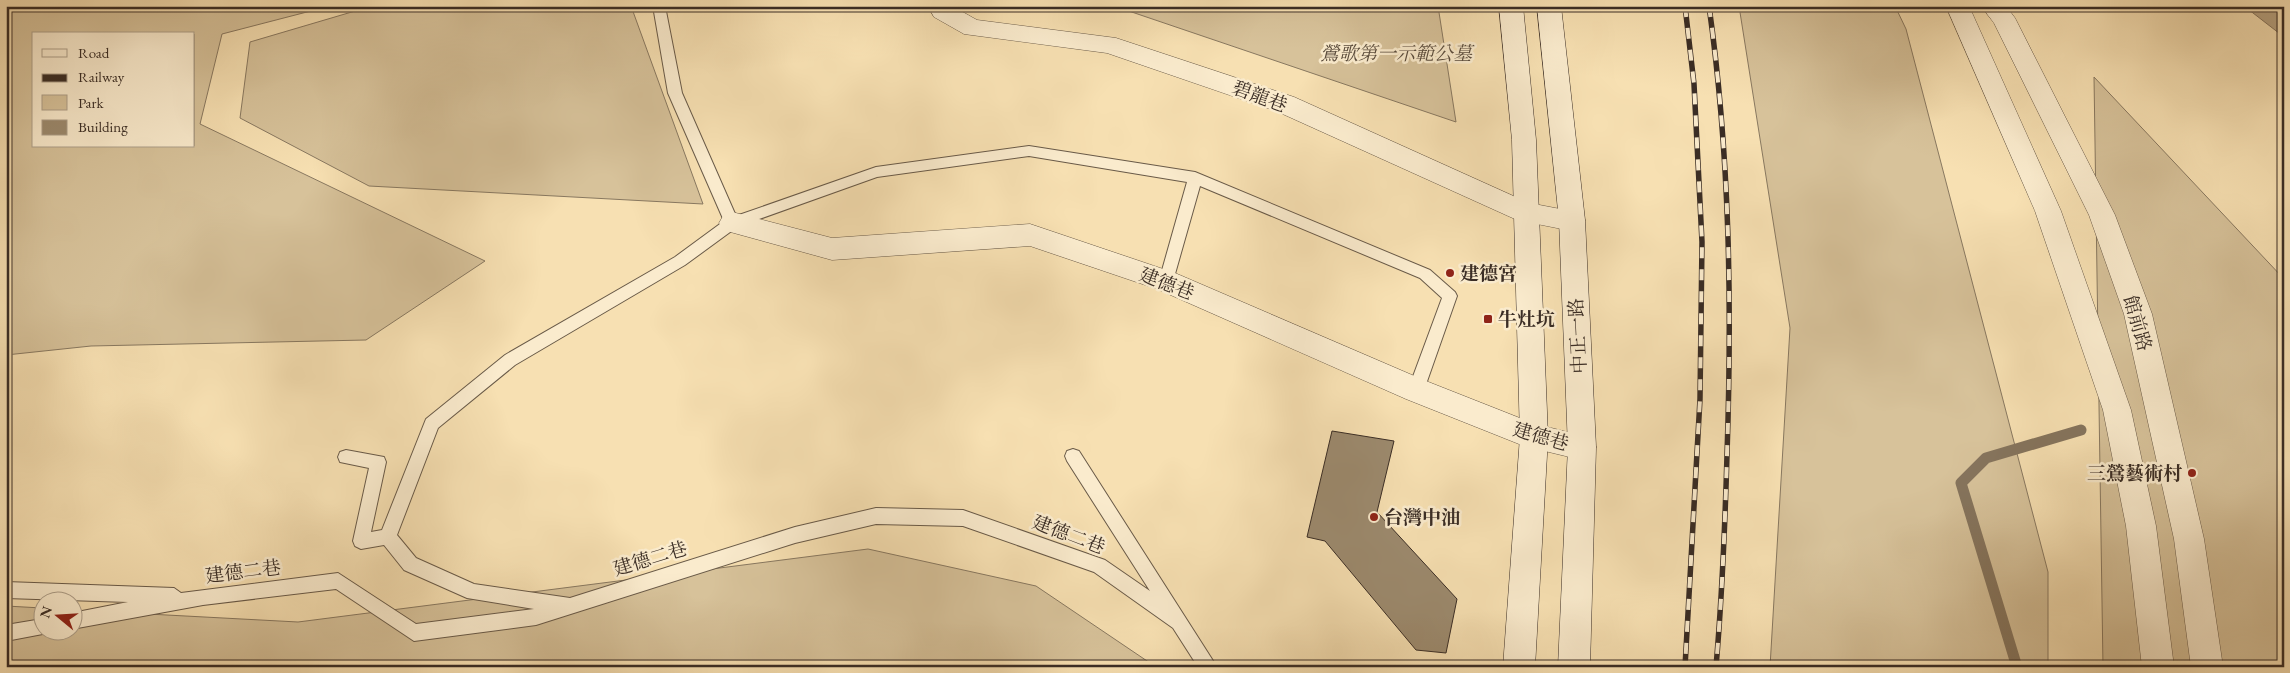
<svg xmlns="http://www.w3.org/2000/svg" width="2290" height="673" font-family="'EB Garamond','Noto Serif TC',serif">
<rect width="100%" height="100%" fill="#f7e0b2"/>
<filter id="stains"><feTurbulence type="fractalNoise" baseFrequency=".004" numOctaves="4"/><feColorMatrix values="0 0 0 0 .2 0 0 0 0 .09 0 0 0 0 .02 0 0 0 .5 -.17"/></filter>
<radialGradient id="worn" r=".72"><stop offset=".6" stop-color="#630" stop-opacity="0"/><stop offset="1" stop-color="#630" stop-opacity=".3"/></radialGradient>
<g fill="#d7c29a" stroke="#887860" fill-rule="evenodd">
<path d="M6 6H330L222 34 200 124 485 261 366 340 91 346 6 355ZM34 34H194V146H34Z"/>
<polygon points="372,6 631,6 703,204 369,186 240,118 250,42"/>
<polygon points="1114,6 1438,6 1456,122"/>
<polygon points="1739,6 1895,6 1906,29 2048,572 2048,667 1770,667 1790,328"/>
<polygon points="2094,77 2284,279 2284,667 2103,667"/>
<polygon points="868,549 1036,586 1156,667 6,667 6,606 42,608 42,630 72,630 73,610 298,622"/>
</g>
<polygon fill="#b7a382" stroke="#85745d" points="2244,6 2284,6 2284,37"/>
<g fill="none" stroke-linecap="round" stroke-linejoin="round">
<polyline stroke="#85745d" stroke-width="11" points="2017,667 1961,483 1986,458 2081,430"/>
</g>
<polygon fill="#9c8a6e" stroke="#3a2d25" points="1332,431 1394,441 1377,512 1457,599 1446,653 1416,650 1325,541 1307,537"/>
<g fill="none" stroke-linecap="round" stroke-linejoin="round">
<g stroke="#695a48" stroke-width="2">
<g id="service">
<polygon points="653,6 665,6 682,93 736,216 876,167 1029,146 1195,172 1430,270 1455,292 1457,296 1424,390 1421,395 1416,397 1411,395 1408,390 1442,298 1420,278 1200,186 1173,281 1171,285 1166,287 1161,285 1159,281 1187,182 1029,156 877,177 737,227 685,265 515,365 438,428 397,535 416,558 474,584 570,598 795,527 876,508 963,510 1105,560 1150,591 1067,461 1065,456 1067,451 1073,449 1079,451 1217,667 1198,667 1173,628 1094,572 963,526 876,524 795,543 536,625 414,641 336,589 203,605 72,629 72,613 128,602 6,598 6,582 174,588 181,593 338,573 416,624 534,609 467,598 404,570 384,545 361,549 355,546 353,541 369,468 340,462 338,457 340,452 346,450 384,457 386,462 371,532 382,530 426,419 505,355 675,257 724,221 668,93"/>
<polygon points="42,619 42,630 49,630 48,633 6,641 6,625"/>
</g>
</g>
<g stroke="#695a48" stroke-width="1">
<g id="minor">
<polygon points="928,6 952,6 977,20 1116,38 1294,97 1529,203 1581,213 1585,220 1581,227 1572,231 1517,220 1276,111 1107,53 964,34 934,17"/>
<polygon points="732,212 832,238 1030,224 1175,273 1426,381 1535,424 1592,438 1596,447 1592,456 1582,460 1524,446 1406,399 1157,289 1030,246 832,260 723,230 719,223 723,216"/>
</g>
</g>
<g stroke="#695a48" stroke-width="1">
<g id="tertiary">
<polygon points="1946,6 1969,6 2061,211 2131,410 2156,526 2174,667 2142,667 2126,526 2103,410 2035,211"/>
<polygon points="1981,6 2006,6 2015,18 2115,215 2152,314 2204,539 2223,667 2191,667 2174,539 2124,314 2089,215 1994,23"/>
</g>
</g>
<g stroke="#3a2d25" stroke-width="1">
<g id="secondary">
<polygon points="1499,6 1523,6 1536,140 1548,437 1535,667 1503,667 1520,437 1512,140"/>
<polygon points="1537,6 1561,6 1585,220 1596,447 1590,667 1558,667 1568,447 1559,220"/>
</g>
</g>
<use href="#service" fill="#faebcd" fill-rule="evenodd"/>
<use href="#minor" fill="#faebcd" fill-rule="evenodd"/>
<use href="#tertiary" fill="#faebcd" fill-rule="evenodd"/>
<use href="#secondary" fill="#faebcd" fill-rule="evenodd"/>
<g stroke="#3a2d25" stroke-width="5.5">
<g id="rail">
<polyline points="1685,6 1694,84 1702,242 1700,399 1685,667"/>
<path d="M1709 6C1730 156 1732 304 1727 455 1725 526 1722 597 1716 667"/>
</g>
</g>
<use href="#rail" stroke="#faebcd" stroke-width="4" stroke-dasharray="11" stroke-linecap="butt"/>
</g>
<g fill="#8f2418" stroke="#faebcd" stroke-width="2">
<circle cx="1450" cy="273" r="5"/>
<rect x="1483" y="314" width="10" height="10" rx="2.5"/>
<circle cx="2192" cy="473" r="5"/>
<circle cx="1374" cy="517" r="5"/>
</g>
<g text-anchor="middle" stroke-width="5" stroke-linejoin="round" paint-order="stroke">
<g font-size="19" font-style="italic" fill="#594b3c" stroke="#faebcd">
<text x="1396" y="60">鶯歌第一示範公墓</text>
</g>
<g font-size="19" fill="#3a2d25" stroke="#faebcd">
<text transform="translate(1260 96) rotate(20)" y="7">碧龍巷</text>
<text transform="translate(1167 283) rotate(21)" y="7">建德巷</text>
<text transform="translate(2138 323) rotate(74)" y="7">館前路</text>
<text transform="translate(1577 336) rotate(-93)" y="7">中正一路</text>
<text transform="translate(1541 436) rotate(16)" y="7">建德巷</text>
<text transform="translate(1069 534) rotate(21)" y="7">建德二巷</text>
<text transform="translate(650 558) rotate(-17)" y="7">建德二巷</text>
<text transform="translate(243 571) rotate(-7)" y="7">建德二巷</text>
</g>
<g font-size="19" font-weight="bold" fill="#3a2d25" stroke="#faebcd" text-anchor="start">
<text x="1460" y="280">建德宮</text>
<text x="1498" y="326">牛灶坑</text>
<text x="2182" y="480" text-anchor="end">三鶯藝術村</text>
<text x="1384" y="524">台灣中油</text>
</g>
</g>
<rect width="2290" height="673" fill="none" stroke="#f7e0b2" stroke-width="25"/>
<rect x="8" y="8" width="2275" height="658" fill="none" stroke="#3a2d25" stroke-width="2.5"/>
<rect x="12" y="12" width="2265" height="648" fill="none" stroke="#3a2d25"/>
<rect x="32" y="32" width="162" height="115" fill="#faebcd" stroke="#ad9f8a"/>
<rect x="42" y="49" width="25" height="8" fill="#faebcd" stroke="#ad9f8a"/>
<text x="78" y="58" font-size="15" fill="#3a2d25">Road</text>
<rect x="42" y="74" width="25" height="8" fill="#3a2d25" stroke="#ad9f8a"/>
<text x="78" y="82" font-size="15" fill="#3a2d25">Railway</text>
<rect x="42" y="95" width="25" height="15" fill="#d7c29a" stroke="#ad9f8a"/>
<text x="78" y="108" font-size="15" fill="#3a2d25">Park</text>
<rect x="42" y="120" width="25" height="15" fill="#9c8a6e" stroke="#ad9f8a"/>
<text x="78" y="132" font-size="15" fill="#3a2d25">Building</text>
<g transform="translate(58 616) rotate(288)"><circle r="24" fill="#faebcd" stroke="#ad9f8a"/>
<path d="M0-4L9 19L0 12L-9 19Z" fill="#8f2418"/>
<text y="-8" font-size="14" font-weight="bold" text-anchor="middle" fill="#3a2d25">N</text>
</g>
<rect width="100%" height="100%" filter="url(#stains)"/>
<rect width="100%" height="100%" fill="url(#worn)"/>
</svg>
